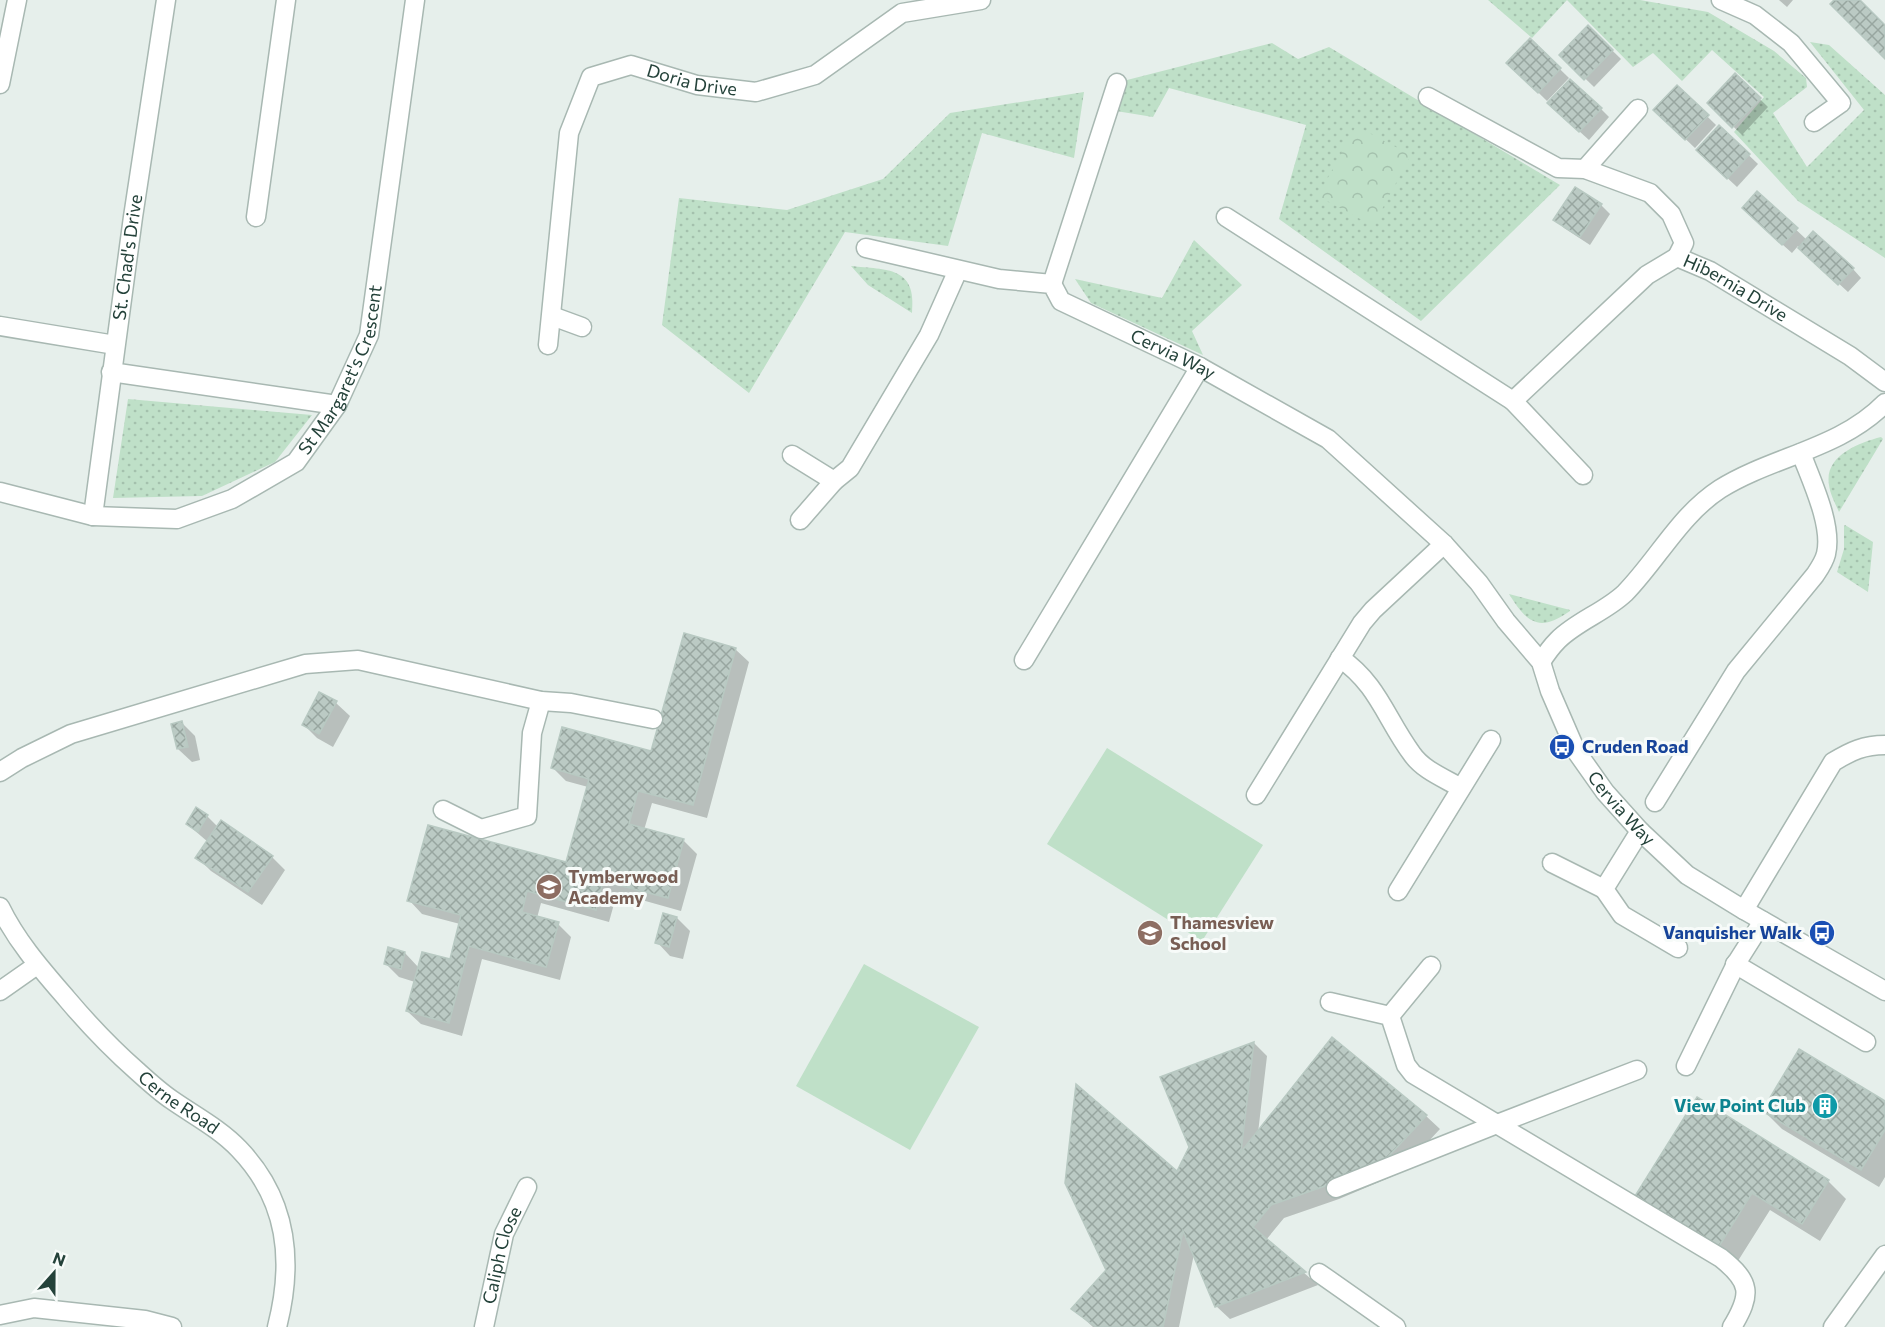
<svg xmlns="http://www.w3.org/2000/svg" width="1885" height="1327" font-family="Commissioner,sans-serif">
<defs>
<pattern id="grass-dots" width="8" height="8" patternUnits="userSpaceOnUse" patternTransform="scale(1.5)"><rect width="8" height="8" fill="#bfe0c8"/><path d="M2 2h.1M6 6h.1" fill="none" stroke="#a4c1ad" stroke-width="1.8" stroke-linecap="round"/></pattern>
<pattern id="park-crowns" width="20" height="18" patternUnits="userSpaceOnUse" patternTransform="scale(1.5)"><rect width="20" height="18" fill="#bfe0c8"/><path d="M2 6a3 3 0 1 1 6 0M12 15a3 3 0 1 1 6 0" fill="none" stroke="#a4c1ad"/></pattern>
<pattern id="building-cross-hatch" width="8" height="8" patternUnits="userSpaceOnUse" patternTransform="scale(1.5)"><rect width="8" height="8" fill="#bbcac4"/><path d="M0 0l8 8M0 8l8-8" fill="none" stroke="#98a6a0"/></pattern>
</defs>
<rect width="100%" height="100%" fill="#e6efeb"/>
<g fill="url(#grass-dots)">
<polygon points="1488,0 1640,0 1708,12 1774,51 1806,78 1807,87 1773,113 1807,167 1864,110 1810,42 1829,45 1885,95 1885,258 1798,201 1734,132 1764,97 1712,50 1682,81 1653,53 1633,67 1567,0 1532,38"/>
<polygon points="1272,43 1298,59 1329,47 1560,185 1421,321 1279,219 1306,125 1169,88 1153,117 1116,111 1127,80"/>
<polygon points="1084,92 1074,158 982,133 948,246 845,232 749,393 662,325 679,198 787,210 883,179 950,113"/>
<polygon points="1194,240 1242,285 1192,331 1203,355 1091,303 1075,279 1162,298"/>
<path d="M851 266C887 270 917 266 912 313L868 285Z"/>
<polygon points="128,399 312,415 275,462 202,496 113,498"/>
<path d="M1881 437 1883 439 1839 512C1835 503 1830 494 1829 485 1824 456 1858 443 1881 437Z"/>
<polygon points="1845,525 1873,542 1868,592 1837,572 1844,549 1844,526"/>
<path d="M1509 594 1570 610V611C1539 633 1527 623 1509 594Z"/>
</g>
<polygon fill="url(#park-crowns)" points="1356,126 1411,155 1373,226 1318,196"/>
<g fill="#bfe0c8">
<polygon points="1107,748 1263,845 1202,941 1047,844"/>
<polygon points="864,964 979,1027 910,1150 796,1086"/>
</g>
<g fill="#0003">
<polygon points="1779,0 1793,0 1787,7"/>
<polygon points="1588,27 1621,59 1594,87 1561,55"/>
<polygon points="1530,40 1569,78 1547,101 1508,63"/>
<polygon points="1735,75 1768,107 1742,135 1709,103"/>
<polygon points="1677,87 1716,125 1695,148 1655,110"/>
<polygon points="1601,109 1609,117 1589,140 1558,112"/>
<polygon points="1719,127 1758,164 1737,187 1707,159"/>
<polygon points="1757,193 1807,240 1853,269 1861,278 1848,292 1798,246 1792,253 1752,217"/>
<polygon points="1601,205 1610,214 1590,245 1564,228 1555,219"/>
<polygon points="735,649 749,662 707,818 652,803 644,830 683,840 697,854 681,911 617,893 609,922 541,903 537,918 558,924 571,937 560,980 482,959 462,1036 421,1024 407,1011 415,982 399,977 385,963 405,953 419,968 451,961 460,924 422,914 409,900 567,864 588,787 566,781 553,768 652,753"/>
<polygon points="320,694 336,703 350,716 333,747 317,738 303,724"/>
<polygon points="182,723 195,736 200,760 192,762 178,749"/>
<polygon points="207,816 218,827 272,857 285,870 262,905 211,871 197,857 208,842 187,824"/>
<polygon points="677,918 690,931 683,959 670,956 657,942"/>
<polygon points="1254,1043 1267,1056 1258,1133 1426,1116 1440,1129 1398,1174 1339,1199 1284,1218 1266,1240 1318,1285 1230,1319 1216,1306 1194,1254 1179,1327 1093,1327 1073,1309 1108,1270 1178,1173 1191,1147 1162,1078"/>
<polygon points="1885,1102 1885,1177 1879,1187 1782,1129 1764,1111"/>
<polygon points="1828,1181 1846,1199 1820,1241 1770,1210 1736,1264 1637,1196"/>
</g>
<g fill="url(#building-cross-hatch)" stroke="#b8c9c2" stroke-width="1.5">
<polygon points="1834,0 1860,0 1885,25 1885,59 1830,4"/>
<polygon points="1588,25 1613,50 1584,80 1559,55"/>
<polygon points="1530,38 1561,68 1538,93 1506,63"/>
<polygon points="1735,73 1761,98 1732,128 1707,103"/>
<polygon points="1570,79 1602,108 1579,132 1547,103"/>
<polygon points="1677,85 1709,115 1685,140 1653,110"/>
<polygon points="1719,125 1750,154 1727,179 1696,150"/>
<polygon points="1575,187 1602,204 1580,237 1553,220"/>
<polygon points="1757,191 1798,228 1782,245 1742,208"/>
<polygon points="1813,231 1854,268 1838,285 1798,248"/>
<polygon points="684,633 736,648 693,805 638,791 629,824 684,839 668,898 603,881 596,910 527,891 522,912 559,922 546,967 469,946 449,1023 406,1011 422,952 450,959 461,915 407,901 428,825 566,862 589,779 551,768 562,727 651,751"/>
<polygon points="319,692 337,701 319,734 302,725"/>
<polygon points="182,721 188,747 177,749 171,724"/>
<polygon points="196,807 208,815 198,832 186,824"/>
<polygon points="221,820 273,856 248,892 195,858"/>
<polygon points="663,913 677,917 669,947 655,943"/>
<polygon points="388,947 405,952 401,969 384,964"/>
<polygon points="1332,1037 1427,1115 1385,1160 1325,1186 1271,1205 1253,1227 1306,1272 1215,1307 1183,1231 1163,1327 1096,1327 1071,1309 1106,1270 1065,1183 1076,1084 1177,1171 1189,1147 1160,1077 1254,1042 1241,1152"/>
<polygon points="1799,1049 1885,1101 1885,1130 1861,1170 1762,1111"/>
<polygon points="1697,1097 1829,1180 1802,1224 1752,1193 1718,1248 1635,1196"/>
</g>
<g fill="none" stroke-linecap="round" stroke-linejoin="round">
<g stroke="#a8b8b2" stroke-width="21">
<g id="minor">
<polyline points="1721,0 1755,15 1791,43 1841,103 1814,122"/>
<polyline points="0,84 17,0"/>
<polyline points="1428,97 1558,168 1585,169 1650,193 1671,214 1684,243 1677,257"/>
<polyline points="1585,169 1638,109"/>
<polyline points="256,217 286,0"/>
<polyline points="1226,217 1513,401 1583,475"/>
<path id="s1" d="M866 248 999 279 1052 284 1061 301 1200 367 1328 439 1444 544 1479 583 1506 621 1541 662 1550 691 1576 751 1605 792 1640 831 1687 875 1744 910 1885 991"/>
<polyline points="1052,284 1117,83"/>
<polyline points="552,316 582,327"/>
<polyline points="0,326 115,345"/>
<path id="s2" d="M548 345 569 133 591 77 631 65 697 85 756 92 815 75 902 13 981 0"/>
<polyline points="111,372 337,405"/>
<path id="s3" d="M1513 401 1647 275 1677 257 1710 271 1850 356 1885 382"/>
<polyline points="792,455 834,481 850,468 929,335 958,270"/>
<path id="s4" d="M0 492 93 516 177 519 232 499 296 462 337 405 369 335 415 0"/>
<path id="s5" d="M93 516 133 217 166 0"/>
<polyline points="800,520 834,481"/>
<path d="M1340 658C1378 684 1386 719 1412 754 1423 770 1444 778 1461 788"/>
<polyline points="1024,660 1200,367"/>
<path d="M1541 662C1546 654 1551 647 1558 640 1577 621 1605 612 1625 593 1658 559 1680 515 1720 489 1773 456 1840 449 1885 403"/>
<polyline points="0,772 22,758 71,734 305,664 358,660 541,701 571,703 653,719"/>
<polyline points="1256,795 1362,623 1373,610 1444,544"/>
<path d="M1655 802 1736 671 1815 575C1819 569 1824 562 1826 554 1833 525 1811 480 1801 453"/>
<polyline points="443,810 481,829 527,816 532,733 541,701"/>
<polyline points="1640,831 1604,889 1622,915 1678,948"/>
<polyline points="1552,863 1604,889"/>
<polyline points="1398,891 1491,740"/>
<path id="s6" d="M0 907C17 942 42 970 67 999 89 1025 112 1049 137 1071 148 1081 160 1092 172 1100 195 1116 220 1129 239 1149 288 1200 294 1261 277 1327"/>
<path d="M1744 910 1833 762C1851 751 1864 745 1885 745"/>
<polyline points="1735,964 1866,1042"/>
<polyline points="0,991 37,965"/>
<path d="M1330 1002 1390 1016 1406 1065 1413 1074 1721 1258C1751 1282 1752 1294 1732 1327"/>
<polyline points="1390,1016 1431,966"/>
<polyline points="1686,1066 1737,962 1763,921"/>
<polyline points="1336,1188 1497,1124 1637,1070"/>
<polyline points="1319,1273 1396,1327"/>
<polyline points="0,1315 34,1308 145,1320 172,1327"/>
<path id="s7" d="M484 1327 504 1234 527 1187"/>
<polyline points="1833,1327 1885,1255"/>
</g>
</g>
<use href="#minor" stroke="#fff" stroke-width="18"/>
</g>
<defs>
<g id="bus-disc" transform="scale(1.35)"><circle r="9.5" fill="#1a4fb4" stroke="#f7fbf9"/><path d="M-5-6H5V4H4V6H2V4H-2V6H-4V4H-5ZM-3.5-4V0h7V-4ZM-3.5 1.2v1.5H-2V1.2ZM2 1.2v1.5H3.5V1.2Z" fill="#fff"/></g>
<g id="school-disc" transform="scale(1.35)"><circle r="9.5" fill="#8d6e63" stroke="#f7fbf9"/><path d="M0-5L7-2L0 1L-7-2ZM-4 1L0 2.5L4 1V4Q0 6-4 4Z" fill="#fff"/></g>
<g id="building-disc" transform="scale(1.35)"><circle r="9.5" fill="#0f9aa8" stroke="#f7fbf9"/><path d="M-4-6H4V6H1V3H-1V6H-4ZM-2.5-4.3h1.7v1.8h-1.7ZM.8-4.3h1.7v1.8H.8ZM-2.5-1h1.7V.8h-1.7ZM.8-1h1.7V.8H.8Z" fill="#fff"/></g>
</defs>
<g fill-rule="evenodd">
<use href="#bus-disc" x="1562" y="747"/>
<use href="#school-disc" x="549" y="887"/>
<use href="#school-disc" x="1150" y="933"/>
<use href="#bus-disc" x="1822" y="933"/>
<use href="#building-disc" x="1825" y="1106"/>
</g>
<g text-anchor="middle" stroke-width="6" stroke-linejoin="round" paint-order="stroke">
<g font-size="18" fill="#24423a" stroke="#f7fbf9">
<text dy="6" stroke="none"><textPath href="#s2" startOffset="378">Doria Drive</textPath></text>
<text dy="6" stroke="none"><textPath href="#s5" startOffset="261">St. Chad's Drive</textPath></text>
<text dy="6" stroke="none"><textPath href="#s3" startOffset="285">Hibernia Drive</textPath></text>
<text dy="6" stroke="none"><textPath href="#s1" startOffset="333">Cervia Way</textPath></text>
<text dy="6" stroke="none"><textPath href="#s4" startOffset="417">St Margaret's Crescent</textPath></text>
<text dy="6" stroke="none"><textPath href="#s1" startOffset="988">Cervia Way</textPath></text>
<text dy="6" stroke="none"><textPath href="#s6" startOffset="267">Cerne Road</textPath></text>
<text dy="6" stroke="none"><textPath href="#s7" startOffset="74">Caliph Close</textPath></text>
</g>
<g font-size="18" font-weight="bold" fill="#164399" stroke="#f7fbf9" text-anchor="start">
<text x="1582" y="753">Cruden Road</text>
<text x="1802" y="939" text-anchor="end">Vanquisher Walk</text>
</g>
<g font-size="18" font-weight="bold" fill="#785e54" stroke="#f7fbf9" text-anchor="start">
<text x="568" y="883">Tymberwood<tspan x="568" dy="21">Academy</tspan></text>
<text x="1170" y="929">Thamesview<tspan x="1170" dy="21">School</tspan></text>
</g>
<g font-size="18" font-weight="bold" fill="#0d838f" stroke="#f7fbf9" text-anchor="end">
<text x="1806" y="1112">View Point Club</text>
</g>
</g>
<g transform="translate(54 1273) rotate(21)" stroke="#f7fbf9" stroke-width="4.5" paint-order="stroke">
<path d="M0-4.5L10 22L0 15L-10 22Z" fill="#24423a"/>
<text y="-9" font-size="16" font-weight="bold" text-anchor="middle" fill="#24423a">N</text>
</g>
</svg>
